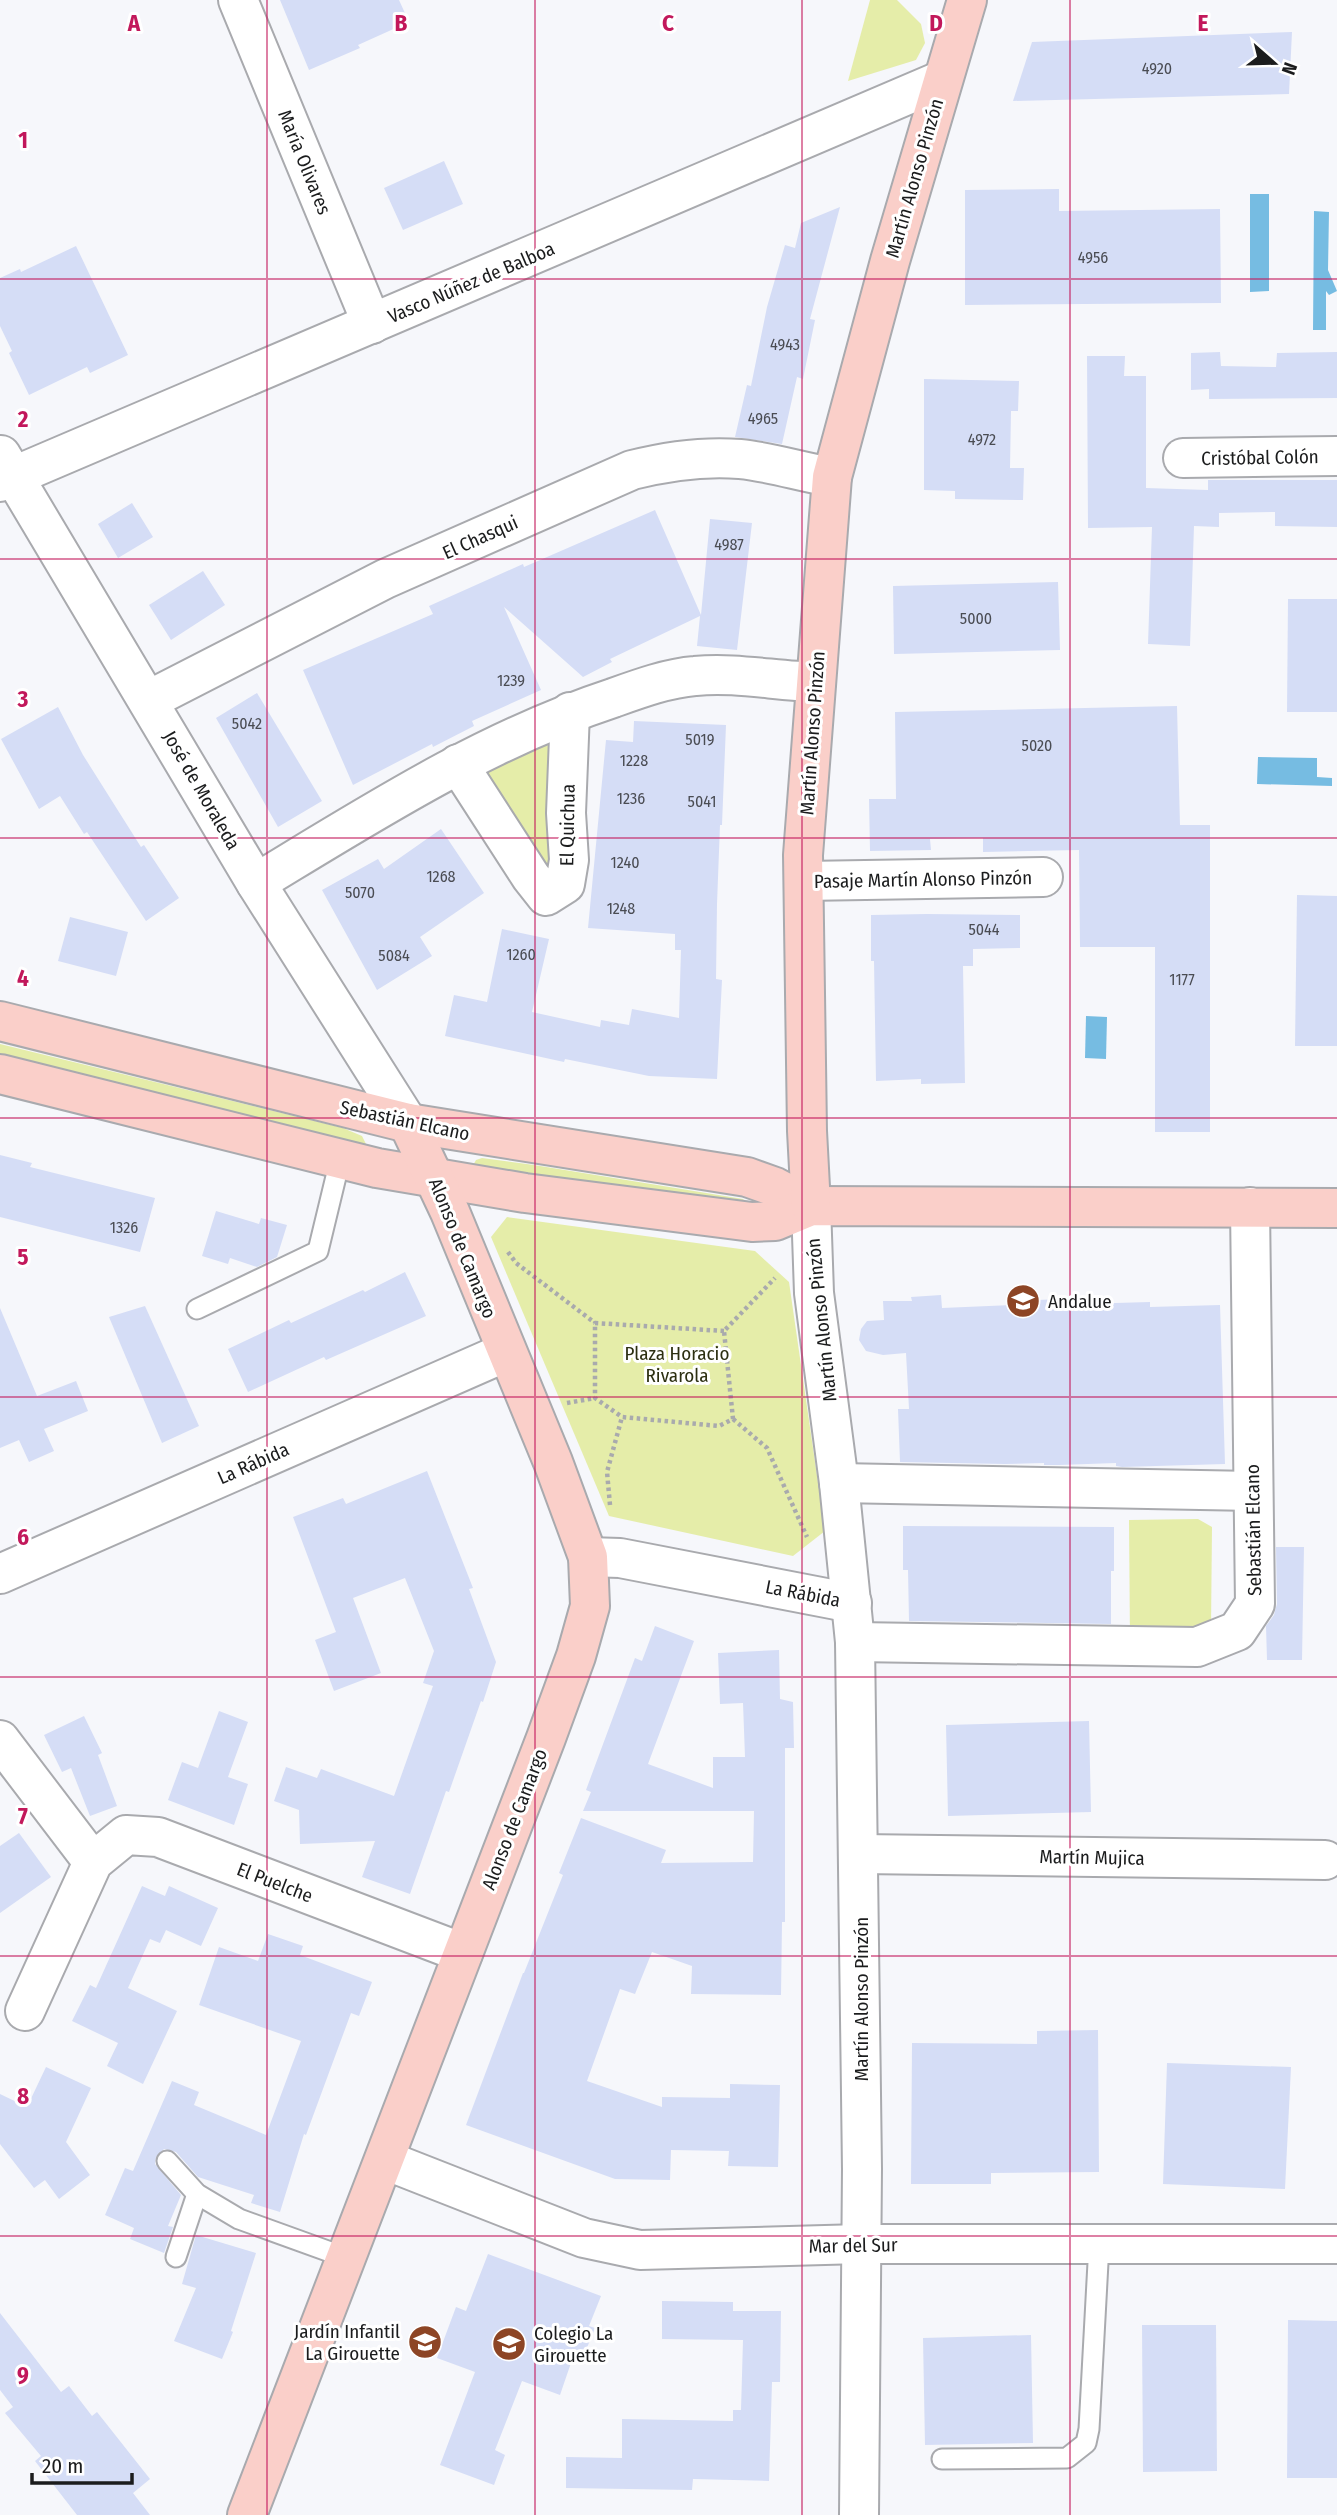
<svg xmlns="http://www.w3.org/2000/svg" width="1337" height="2515" font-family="'Fira Sans Condensed',sans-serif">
<rect width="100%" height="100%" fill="#f6f7fb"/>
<g fill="#e5eda9">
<polygon points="870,0 897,0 921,24 925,43 916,60 848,81"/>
<polygon points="559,727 561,743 548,886 471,766"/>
<polygon points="0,1044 343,1128 362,1136 367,1146 0,1066"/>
<polygon points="482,1158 534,1165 743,1199 749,1205 472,1167 476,1160"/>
<polygon points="507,1217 755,1251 789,1282 825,1531 793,1556 609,1516 491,1237"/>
<polygon points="1198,1519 1212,1527 1211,1628 1130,1642 1129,1520"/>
</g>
<g fill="#76bce2">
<polygon points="1250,194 1269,194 1269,291 1250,292"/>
<polygon points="1314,211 1329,212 1328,270 1337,291 1329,295 1326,291 1326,330 1313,330"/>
<polygon points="1258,757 1317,758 1317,777 1332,778 1332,786 1257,784"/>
<polygon points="1086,1016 1107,1017 1106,1059 1085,1058"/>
</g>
<g fill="#d5ddf6">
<polygon points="280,0 399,0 409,22 358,45 360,48 309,70"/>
<polygon points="1292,32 1289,94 1013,101 1032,42"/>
<polygon points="444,161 463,204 403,230 384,188"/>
<polygon points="1059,189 1059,211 1220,209 1221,303 965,305 965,190"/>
<polygon points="840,207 810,319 815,320 803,379 797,377 782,444 735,437 747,385 751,386 767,307 785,245 795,248 801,223"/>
<polygon points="76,246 128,355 90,373 87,367 29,395 9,353 12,351 0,326 0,278 20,269 21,272"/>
<polygon points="1220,352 1221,366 1276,367 1277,353 1337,352 1337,398 1209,399 1209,389 1191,390 1191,353"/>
<polygon points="1087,356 1125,356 1124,376 1146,376 1146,488 1208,490 1208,480 1337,480 1337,527 1275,526 1275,512 1219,513 1219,527 1194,526 1190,646 1148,644 1152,527 1088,528"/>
<polygon points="924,379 1019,381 1018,411 1011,411 1010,468 1024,468 1023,500 955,499 955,491 924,490"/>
<polygon points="132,503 153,537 118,558 98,524"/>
<polygon points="655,510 701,615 710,519 752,523 737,650 697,646 700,616 610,659 612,662 583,677 504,607 541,690 472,721 474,726 433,747 432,744 353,785 303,670 433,614 429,606 523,564 524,567"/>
<polygon points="203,571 225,605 171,640 149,605"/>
<polygon points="1058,582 1060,650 894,654 893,586"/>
<polygon points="1288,599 1337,599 1337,712 1287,712"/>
<polygon points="257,693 322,801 278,827 216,718"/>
<polygon points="1177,706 1180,825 1210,825 1210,1132 1155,1132 1155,947 1080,947 1079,850 983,852 983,838 930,839 931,850 870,851 869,799 896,799 895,712"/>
<polygon points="58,707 83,755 141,847 144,845 179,898 146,921 87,832 84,834 60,796 39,809 1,739"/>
<polygon points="634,721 726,725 722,825 720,825 717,904 716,979 722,980 717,1079 649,1076 565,1059 564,1062 445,1036 454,995 487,1002 502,929 549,939 532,1012 600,1027 601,1020 629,1025 632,1009 679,1018 681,950 675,950 675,934 588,928 606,740 633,742"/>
<polygon points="441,829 484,893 420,937 432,956 377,990 322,890 378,859 384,869"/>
<polygon points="1297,895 1337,896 1337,1046 1295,1046"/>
<polygon points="927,914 1020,915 1020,948 973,949 973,966 963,966 965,1083 921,1084 921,1079 876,1081 874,961 871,961 871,915"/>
<polygon points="70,917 128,932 116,976 58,961"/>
<polygon points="0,1155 32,1163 30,1167 155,1198 140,1252 0,1217"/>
<polygon points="216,1211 259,1224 261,1218 287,1225 277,1257 257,1267 230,1258 228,1264 202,1256"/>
<polygon points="405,1272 426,1316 326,1360 324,1357 248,1392 228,1349 289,1320 291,1323 363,1290 365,1292"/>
<polygon points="941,1295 942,1308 1039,1304 1038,1300 1080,1298 1081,1304 1150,1302 1150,1307 1220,1305 1225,1464 1122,1467 1116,1466 1116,1463 1059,1465 1044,1465 1044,1463 1005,1464 900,1462 898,1409 909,1409 906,1353 883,1355 866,1351 859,1340 861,1329 867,1321 884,1320 883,1301 912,1301 911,1297"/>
<polygon points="145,1306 199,1426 162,1443 109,1317"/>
<polygon points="0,1308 37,1396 76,1381 88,1411 44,1429 54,1451 29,1462 19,1440 0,1448"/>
<polygon points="427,1471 473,1588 469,1589 496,1662 483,1702 481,1701 449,1792 446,1791 410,1894 362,1877 375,1841 300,1844 299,1810 274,1801 286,1767 317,1778 321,1769 394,1796 433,1686 423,1683 434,1651 405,1578 353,1598 381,1673 334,1691 315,1640 336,1632 293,1517 343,1498 346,1504"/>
<polygon points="903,1526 1114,1527 1114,1571 1111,1571 1111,1624 909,1621 908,1570 903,1570"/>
<polygon points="1276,1547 1304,1547 1302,1660 1267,1660 1266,1626 1274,1615 1277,1604"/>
<polygon points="655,1626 694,1641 648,1764 713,1788 713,1757 745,1757 743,1703 720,1704 718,1653 779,1650 780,1699 793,1702 794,1748 785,1748 785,1922 782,1922 781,1995 691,1994 692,1966 652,1952 635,1994 620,1989 587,2081 662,2107 662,2097 730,2098 730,2084 780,2085 778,2167 728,2166 729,2151 671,2150 670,2180 615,2179 466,2125 523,1973 524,1973 563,1875 559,1873 581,1818 666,1850 661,1863 753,1862 754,1811 583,1811 591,1792 586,1790 635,1658 642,1661"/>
<polygon points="219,1711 248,1722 228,1777 248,1784 234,1825 168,1800 182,1762 198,1768"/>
<polygon points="84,1716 102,1753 98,1755 117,1806 90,1816 71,1768 62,1772 44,1735"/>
<polygon points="1089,1721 1091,1812 948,1816 946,1725"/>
<polygon points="19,1833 51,1877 0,1913 0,1846"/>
<polygon points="142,1886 165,1896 169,1886 218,1908 201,1946 166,1930 160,1943 150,1939 128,1988 177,2011 143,2084 107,2066 118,2043 72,2021 90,1985 96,1988"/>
<polygon points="268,1934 303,1946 300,1955 372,1982 359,2016 351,2013 306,2135 304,2134 280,2212 251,2203 254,2195 198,2177 176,2152 164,2149 156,2157 155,2164 181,2195 168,2226 173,2227 164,2253 130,2239 134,2228 105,2215 125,2168 133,2171 172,2081 199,2092 194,2105 266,2135 301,2041 199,2005 219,1947 258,1961"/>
<polygon points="1098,2030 1099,2172 991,2173 991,2184 911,2184 912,2043 1037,2044 1037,2031"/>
<polygon points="1167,2063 1291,2067 1285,2189 1163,2184"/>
<polygon points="46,2067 91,2088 66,2142 90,2175 59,2199 45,2180 34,2188 0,2144 0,2094 27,2107"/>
<polygon points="196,2235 256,2253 231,2331 233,2332 222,2359 174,2341 196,2288 182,2284"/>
<polygon points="488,2254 601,2296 589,2326 595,2328 582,2360 573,2357 560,2395 522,2381 495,2450 505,2455 494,2485 440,2465 475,2372 437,2358 456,2307 466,2311"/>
<polygon points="662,2301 733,2302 733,2311 781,2311 780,2382 772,2382 769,2481 693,2479 692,2490 566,2488 566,2457 622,2458 622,2419 733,2421 733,2410 741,2410 743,2340 662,2339"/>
<polygon points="0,2313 61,2392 69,2386 92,2416 97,2412 150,2479 133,2493 150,2515 77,2515 35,2461 41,2456 5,2413 13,2407 0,2390"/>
<polygon points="1288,2320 1337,2321 1337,2478 1287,2478"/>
<polygon points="1142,2325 1216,2325 1217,2471 1143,2472"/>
<polygon points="1031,2335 1033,2443 925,2445 923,2338"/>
</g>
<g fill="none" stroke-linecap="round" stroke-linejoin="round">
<g stroke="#a9aaae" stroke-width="23">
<g id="lane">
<polyline points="197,1309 318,1251 340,1160"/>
<polyline points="167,2161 197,2194 239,2219 347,2258"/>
<polyline points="176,2257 197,2194"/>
<polyline points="942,2459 1067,2458 1086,2443 1089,2429 1099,2244"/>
</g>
</g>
<g stroke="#a9aaae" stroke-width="42">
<g id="street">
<polyline points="238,0 372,324"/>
<polyline points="1,455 256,883 408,1123"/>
<polyline points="1183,458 1337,456"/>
<polyline points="0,482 942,80"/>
<path d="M149 700 385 579 632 470C668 461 704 456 740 459 771 462 801 472 832 477"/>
<polyline points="458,764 531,877 546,896 565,884 569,860 566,813 570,712"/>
<polyline points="804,881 1043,877"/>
<path d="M256 883C370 814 485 740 613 698 638 689 668 678 695 676 736 672 775 681 816 682"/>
<polyline points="811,1206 814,1293 839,1483 855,1642 862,2169 859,2515"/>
<polyline points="839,1483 1253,1491"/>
<polyline points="588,1557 620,1558 852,1603"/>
<polyline points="0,1574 506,1352"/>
<polyline points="855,1642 1197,1647 1237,1631 1255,1604 1250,1207"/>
<polyline points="0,1740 93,1862"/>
<polyline points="860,1854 1325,1860"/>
<polyline points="25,2011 93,1862 126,1835 158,1837 463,1953"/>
<polyline points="385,2160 584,2238 640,2250 861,2244 1337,2244"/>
</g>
</g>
<g stroke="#a9aaae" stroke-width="42">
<g id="secondary">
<polyline points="0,1021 408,1123 747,1177 775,1187 811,1206"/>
<polyline points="0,1074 377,1168 525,1193 752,1222 775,1221 811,1206 1337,1208"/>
<polyline points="811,1206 807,1131 803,855 832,477 890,261 967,0"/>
<polyline points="247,2515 546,1738 576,1656 590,1606 588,1557 553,1462 450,1212 408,1123"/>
</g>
</g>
<g stroke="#a9aaad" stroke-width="4.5" stroke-dasharray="3.5 3.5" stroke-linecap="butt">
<polyline points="508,1252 516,1263 595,1323"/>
<polyline points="724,1331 595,1323 595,1398 622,1417 719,1426 733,1419 724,1331 775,1278"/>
<polyline points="567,1403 595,1398"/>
<polyline points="733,1419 767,1448 807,1537"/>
<polyline points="610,1505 607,1472 622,1417"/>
</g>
<use href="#lane" stroke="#fff" stroke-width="19"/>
<use href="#street" stroke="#fff" stroke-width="38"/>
<use href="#secondary" stroke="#facfc9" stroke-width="38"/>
</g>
<path fill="none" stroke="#c2185b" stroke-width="2" stroke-opacity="0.55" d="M267 0V2515M535 0V2515M802 0V2515M1070 0V2515M0 279H1337M0 559H1337M0 838H1337M0 1118H1337M0 1397H1337M0 1677H1337M0 1956H1337M0 2236H1337"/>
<defs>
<g id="school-disc" transform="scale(1.75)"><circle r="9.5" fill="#8d4525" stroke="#fff"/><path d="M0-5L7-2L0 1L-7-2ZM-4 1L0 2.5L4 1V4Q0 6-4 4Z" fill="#fff"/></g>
</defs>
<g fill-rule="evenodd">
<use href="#school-disc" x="1023" y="1301"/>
<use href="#school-disc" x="425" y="2342"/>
<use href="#school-disc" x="509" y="2344"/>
</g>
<g text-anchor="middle" stroke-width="6" stroke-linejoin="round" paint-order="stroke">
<g font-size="16" fill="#4a4c53">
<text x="1157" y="74">4920</text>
<text x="1093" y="263">4956</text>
<text x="785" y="350">4943</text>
<text x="763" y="424">4965</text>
<text x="982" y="445">4972</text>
<text x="729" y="550">4987</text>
<text x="976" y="624">5000</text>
<text x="511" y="686">1239</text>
<text x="247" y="729">5042</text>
<text x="700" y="745">5019</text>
<text x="1037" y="751">5020</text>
<text x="634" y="766">1228</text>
<text x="631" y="804">1236</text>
<text x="702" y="807">5041</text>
<text x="625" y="868">1240</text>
<text x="441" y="882">1268</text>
<text x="360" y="898">5070</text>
<text x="621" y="914">1248</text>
<text x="984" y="935">5044</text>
<text x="521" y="960">1260</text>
<text x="394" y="961">5084</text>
<text x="1182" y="985">1177</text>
<text x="124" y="1233">1326</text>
</g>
<g font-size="19" fill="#1b1c1d" stroke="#fff">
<text transform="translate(305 162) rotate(68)" y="7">María Olivares</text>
<text transform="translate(914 178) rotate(-74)" y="7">Martín Alonso Pinzón</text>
<text transform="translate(471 282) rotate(-23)" y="7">Vasco Núñez de Balboa</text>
<text transform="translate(1260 457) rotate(-1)" y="7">Cristóbal Colón</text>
<text transform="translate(480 537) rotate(-24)" y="7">El Chasqui</text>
<text transform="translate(812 733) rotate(-86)" y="7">Martín Alonso Pinzón</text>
<text transform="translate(202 790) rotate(60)" y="7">José de Moraleda</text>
<text transform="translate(567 825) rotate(-89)" y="7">El Quichua</text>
<text transform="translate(923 879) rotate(-1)" y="7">Pasaje Martín Alonso Pinzón</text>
<text transform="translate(405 1120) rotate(12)" y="7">Sebastián Elcano</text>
<text transform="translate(463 1248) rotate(68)" y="7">Alonso de Camargo</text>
<text transform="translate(821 1320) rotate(-96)" y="7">Martín Alonso Pinzón</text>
<text transform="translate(253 1463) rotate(-24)" y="7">La Rábida</text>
<text transform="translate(1253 1530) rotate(-91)" y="7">Sebastián Elcano</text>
<text transform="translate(803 1593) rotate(11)" y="7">La Rábida</text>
<text transform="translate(514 1819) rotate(-69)" y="7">Alonso de Camargo</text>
<text transform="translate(1092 1857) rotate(1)" y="7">Martín Mujica</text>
<text transform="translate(275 1882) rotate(21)" y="7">El Puelche</text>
<text transform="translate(861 1999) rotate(-90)" y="7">Martín Alonso Pinzón</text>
<text transform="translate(853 2245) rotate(-1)" y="7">Mar del Sur</text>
</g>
<g font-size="19" fill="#1b1c1d" stroke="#fff" text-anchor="start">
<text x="1048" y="1308">Andalue</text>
<text x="400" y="2338" text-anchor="end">Jardín Infantil<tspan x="400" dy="22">La Girouette</tspan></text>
<text x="534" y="2340">Colegio La<tspan x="534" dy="22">Girouette</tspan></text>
</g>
<g font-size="19" fill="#2c2f11" stroke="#fff">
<text x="677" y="1360">Plaza Horacio<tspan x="677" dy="22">Rivarola</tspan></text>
</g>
</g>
<g font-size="23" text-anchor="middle" font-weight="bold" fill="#c2185b" stroke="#fff" stroke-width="6" stroke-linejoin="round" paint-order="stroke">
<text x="134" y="31">A</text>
<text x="401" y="31">B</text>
<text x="668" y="31">C</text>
<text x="936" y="31">D</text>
<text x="1203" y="31">E</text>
<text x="23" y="148">1</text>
<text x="23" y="427">2</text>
<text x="23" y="707">3</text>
<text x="23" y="986">4</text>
<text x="23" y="1265">5</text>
<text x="23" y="1545">6</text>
<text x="23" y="1824">7</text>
<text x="23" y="2104">8</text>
<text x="23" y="2383">9</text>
</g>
<g transform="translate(1274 63) rotate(110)" stroke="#ffffff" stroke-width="5" paint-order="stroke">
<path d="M0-5L12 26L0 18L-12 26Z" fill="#1b1c1d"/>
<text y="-10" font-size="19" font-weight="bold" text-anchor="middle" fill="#1b1c1d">N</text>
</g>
<path d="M32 2473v10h100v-10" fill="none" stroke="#1b1c1d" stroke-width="3.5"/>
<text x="42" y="2473" font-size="21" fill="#1b1c1d" stroke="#ffffff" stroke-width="5" paint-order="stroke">20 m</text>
</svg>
